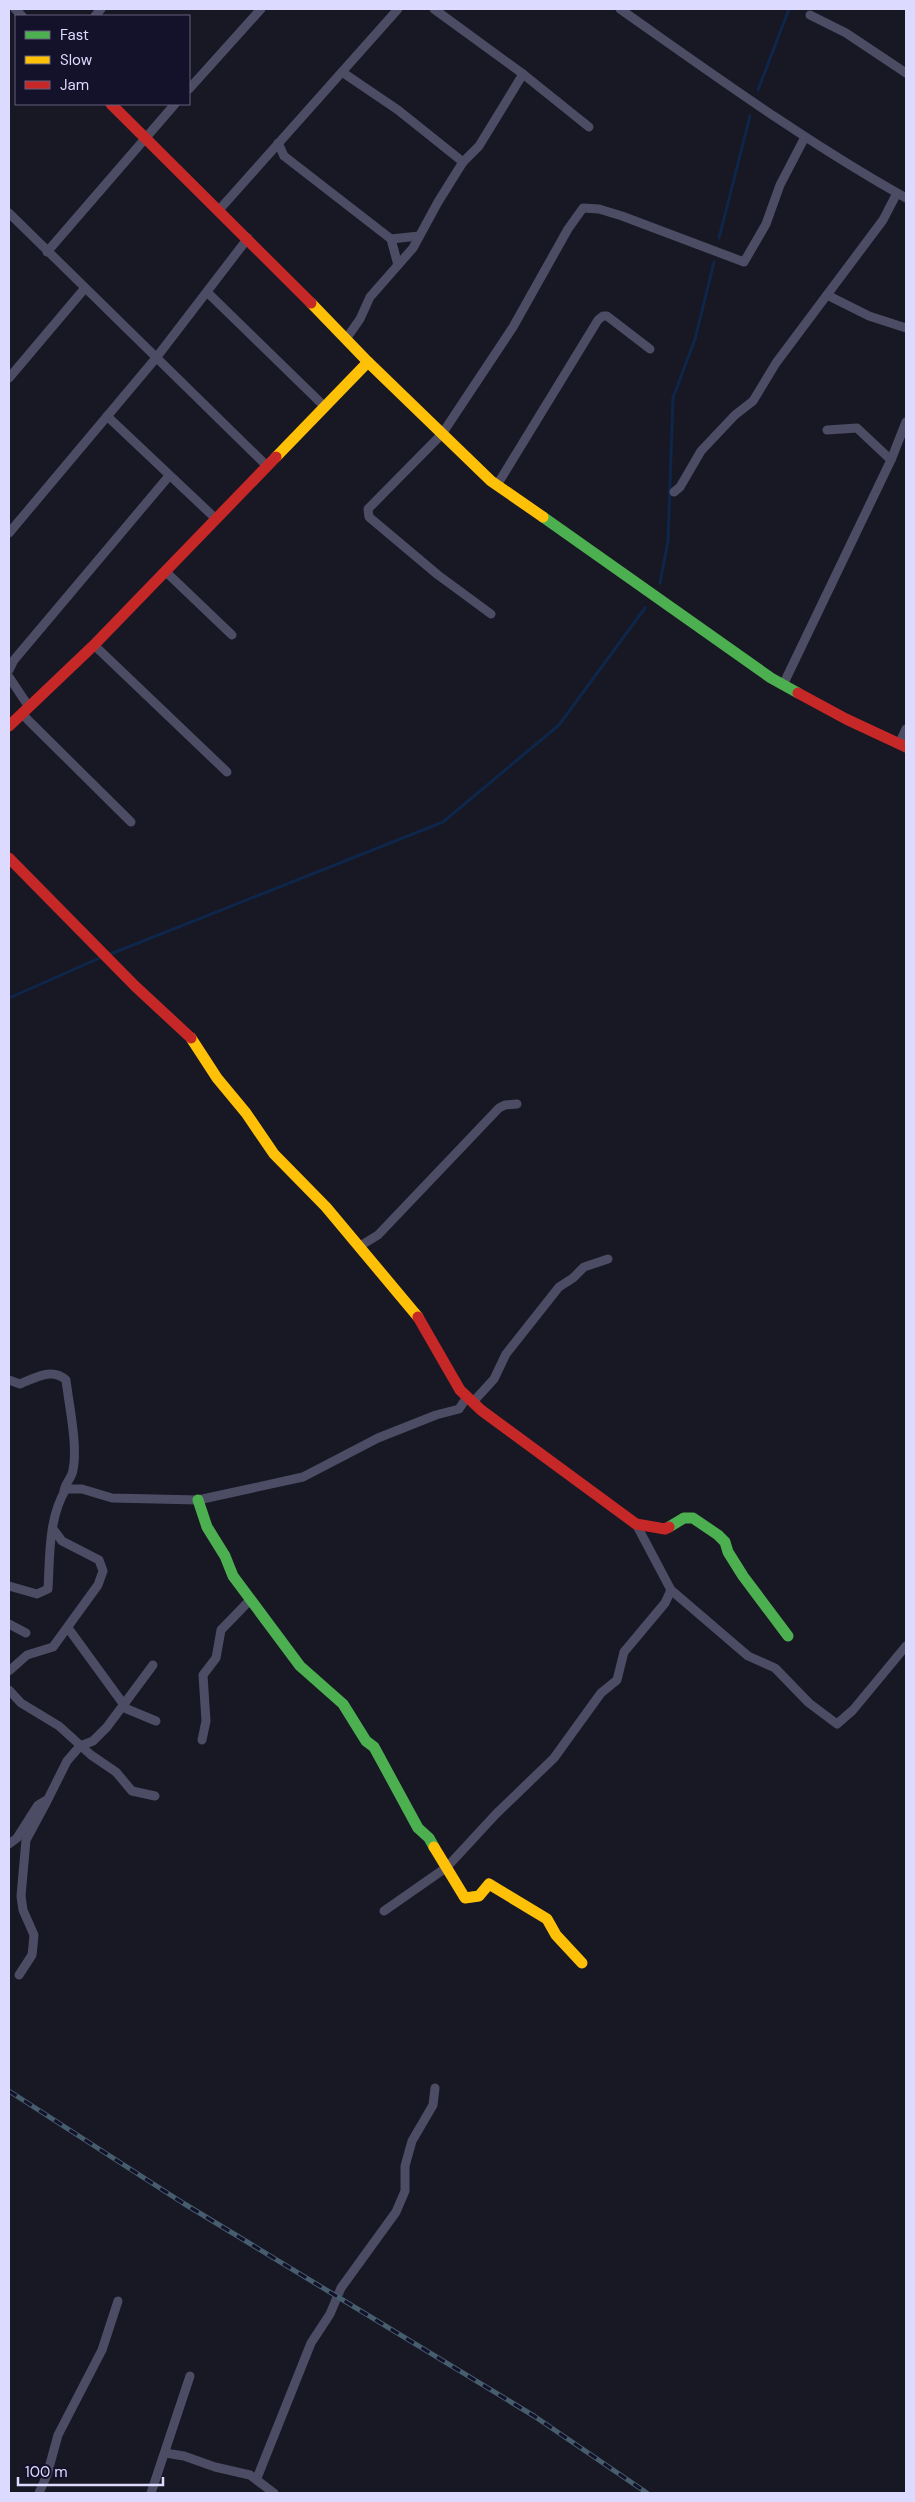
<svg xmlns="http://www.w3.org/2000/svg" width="915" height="2502" font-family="'DM Sans',sans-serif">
<rect width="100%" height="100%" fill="#181724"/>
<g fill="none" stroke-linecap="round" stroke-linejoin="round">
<g stroke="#0e2649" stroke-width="3">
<polyline points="758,90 789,9"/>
<polyline points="719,238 750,116"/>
<polyline points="660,583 668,541 673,398 695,339 714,262"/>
<polyline points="108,955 443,822 559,725 645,608"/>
<polyline points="9,998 102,957"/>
</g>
<g stroke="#4c4c65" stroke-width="9">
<polyline points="15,9 22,16"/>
<path d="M620 9C714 75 806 142 906 198"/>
<polyline points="810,15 846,33 906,73"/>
<polyline points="95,16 101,9"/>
<polyline points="342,72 398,110 463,162"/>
<polyline points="523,74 589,127"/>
<polyline points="189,89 261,9"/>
<polyline points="278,143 284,156 391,239 398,265"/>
<polyline points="219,210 398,9"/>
<polyline points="9,213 266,465"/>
<polyline points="391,239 419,236"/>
<polyline points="47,252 175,104"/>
<polyline points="207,292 324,406"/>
<polyline points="827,295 869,316 906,328"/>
<polyline points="346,339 360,319 370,297 413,248 438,202 463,162 479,146 523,74 434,9"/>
<polyline points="9,378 85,288"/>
<polyline points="107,416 215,518"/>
<polyline points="827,430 857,428 891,460"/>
<polyline points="497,485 598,320 603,316 607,316 650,349"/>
<polyline points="674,492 680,487 701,451 735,415 753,401 776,363 883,220 897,193"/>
<polyline points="9,533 156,358 248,238"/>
<polyline points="165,571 232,635"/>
<polyline points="491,614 438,575 369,517 368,509 442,434 513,327 568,229 583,208 599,209 622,216 744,262 766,224 780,185 805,137"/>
<polyline points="94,645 227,772"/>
<polyline points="9,670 14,660 169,476"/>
<polyline points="9,677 29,707"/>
<polyline points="783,685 891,460 906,422"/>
<polyline points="22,714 131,822"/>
<polyline points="899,744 906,729"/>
<polyline points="360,1246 378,1235 499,1108 505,1105 517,1104"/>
<path d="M9 1380 20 1384C35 1378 52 1367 66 1380 69 1406 78 1445 73 1470 72 1478 65 1483 64 1491"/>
<polyline points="473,1402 494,1379 506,1354 559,1287 573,1278 584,1267 608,1259"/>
<path d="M9 1586 37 1594 48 1589C50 1557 48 1518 66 1489H82L112 1498 198 1500 303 1477 378 1438 436 1415 459 1409 467 1397"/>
<polyline points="671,1590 748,1656 775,1668 809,1703 837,1724 853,1710 906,1646"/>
<polyline points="9,1624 26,1633"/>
<polyline points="68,1628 127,1709 156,1721"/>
<polyline points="9,1671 27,1655 53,1647 98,1585 103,1571 99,1560 62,1541 53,1529"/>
<polyline points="9,1690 21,1703 59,1726 91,1755 116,1772 132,1791 155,1796"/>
<polyline points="202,1740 206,1721 203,1675 216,1658 221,1630 251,1599"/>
<polyline points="9,1844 17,1838 38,1805 48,1799 67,1761 80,1746 93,1741 107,1727 153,1665"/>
<polyline points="384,1911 447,1867 496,1814 554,1758 601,1693 617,1680 624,1652 665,1603 671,1590 636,1524"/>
<polyline points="19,1975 32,1955 33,1946 34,1935 23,1910 21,1896 26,1840 47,1801"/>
<polyline points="165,2453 184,2456 215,2467 250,2475 274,2493"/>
<polyline points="257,2478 311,2343 330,2314 341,2288 396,2212 405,2191 405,2166 412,2141 433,2105 435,2088"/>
<polyline points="39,2493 47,2475 58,2435 102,2350 118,2301"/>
<polyline points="151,2493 190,2376"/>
</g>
<g stroke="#4caf50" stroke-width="11">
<polyline points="543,517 771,678 798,693"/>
<polyline points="198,1500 207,1527 225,1556 233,1576 300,1666 343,1704 366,1741 374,1747 418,1828 429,1838 434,1847"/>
<polyline points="669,1527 684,1518 693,1518 718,1535 725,1542 728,1552 743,1576 788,1636"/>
</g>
<g stroke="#ffc107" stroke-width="11">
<polyline points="311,303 368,362 491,481 543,517"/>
<polyline points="276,457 368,362"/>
<polyline points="191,1038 217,1078 246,1113 274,1154 326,1207 418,1317"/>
<polyline points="434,1847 465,1898 479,1896 489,1884 547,1919 556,1935 582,1963"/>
</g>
<g stroke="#c62828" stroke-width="11">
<polyline points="111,104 311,303"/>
<polyline points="798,693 846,719 906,747"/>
<polyline points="9,726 94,645 276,457"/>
<polyline points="9,858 135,986 191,1038"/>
<polyline points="418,1317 460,1390 481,1410 636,1524 665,1529 669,1527"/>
</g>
<g stroke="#455d6d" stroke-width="5">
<polyline id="rail" points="9,2091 183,2203 534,2416 647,2493"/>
</g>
<use href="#rail" stroke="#14112a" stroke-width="3" stroke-dasharray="9" stroke-linecap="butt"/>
</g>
<rect width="915" height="2502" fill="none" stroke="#dddaff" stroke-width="20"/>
<rect x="15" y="15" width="175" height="90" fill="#14112a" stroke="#64617f"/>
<rect x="25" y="31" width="25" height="8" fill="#4caf50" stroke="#64617f"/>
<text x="60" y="40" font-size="15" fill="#dddaff">Fast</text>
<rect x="25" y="56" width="25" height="8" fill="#ffc107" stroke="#64617f"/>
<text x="60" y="65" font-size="15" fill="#dddaff">Slow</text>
<rect x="25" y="81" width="25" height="8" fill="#c62828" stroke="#64617f"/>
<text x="60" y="90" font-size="15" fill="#dddaff">Jam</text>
<path d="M18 2477v8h145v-8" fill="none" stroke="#dddaff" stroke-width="2.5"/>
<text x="25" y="2477" font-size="15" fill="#dddaff" stroke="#14112a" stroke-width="4" paint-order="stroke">100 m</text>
</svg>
